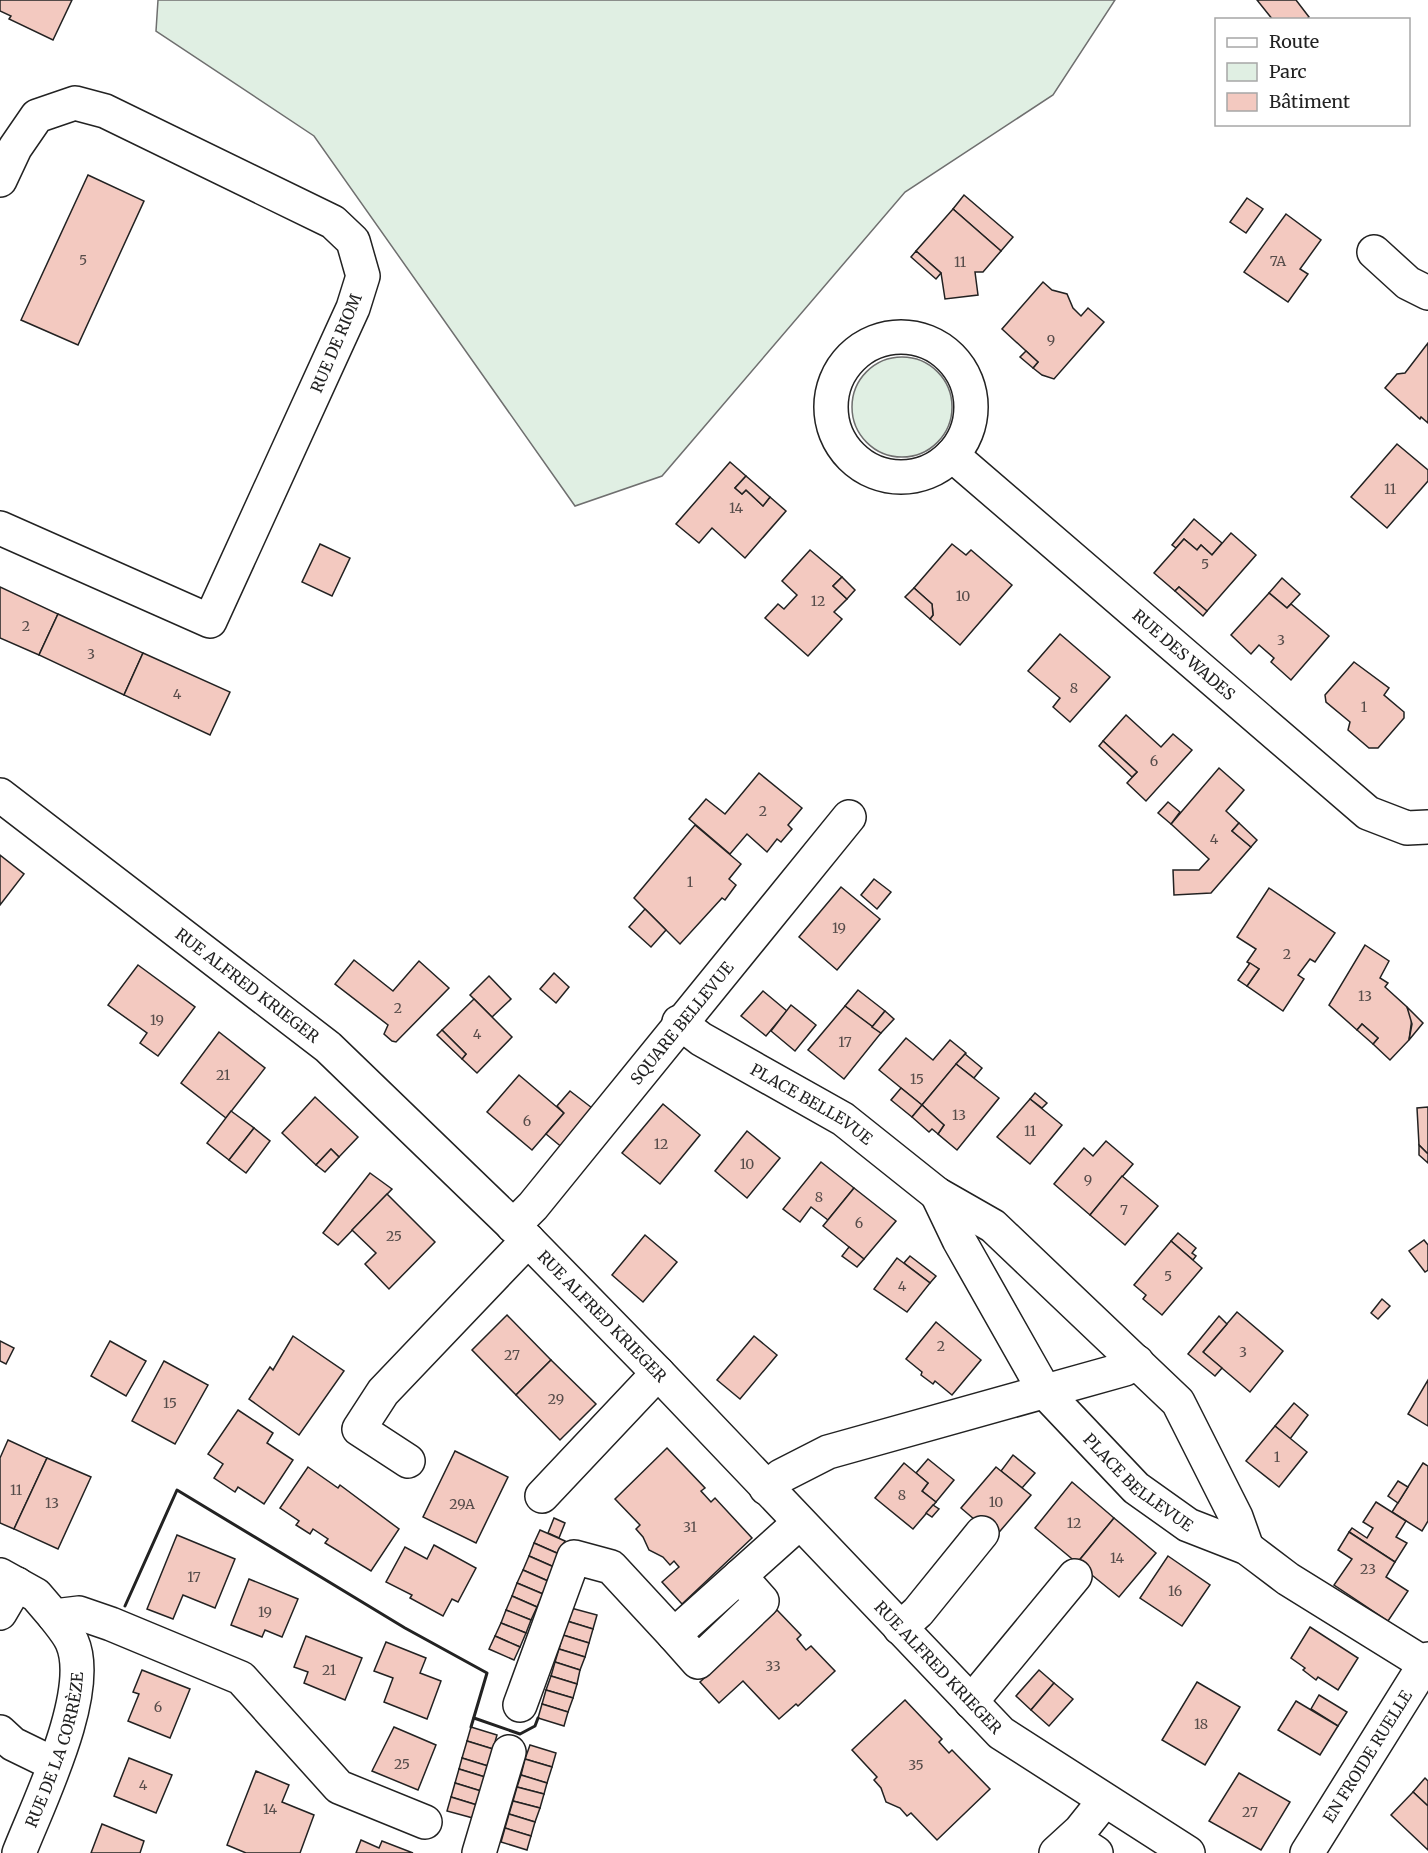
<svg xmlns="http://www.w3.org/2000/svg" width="1428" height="1853" font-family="Merriweather,serif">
<rect width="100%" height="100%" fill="#fff"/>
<g fill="#e0efe3" stroke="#6f6f6f" stroke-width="1.5">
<polygon points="158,0 1115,0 1053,95 905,192 662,476 575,506 314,136 156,31"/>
<circle cx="902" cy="407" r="50"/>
</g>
<g fill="#f3c9c0" stroke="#222" stroke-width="1.5">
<polygon points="0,0 72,0 53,40 9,19 11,16 0,11"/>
<polygon points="1257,0 1296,0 1309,17 1306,20 1273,20"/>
<polygon points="88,175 144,201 78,345 21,320"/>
<polygon points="964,195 1013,237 1001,251 953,209"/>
<polygon points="1247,198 1263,209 1246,233 1230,222"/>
<polygon points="953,209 1001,251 983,272 975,272 978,295 945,299 941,273 916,251"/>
<polygon points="1286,214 1321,240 1300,269 1308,274 1288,302 1244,272"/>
<polygon points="916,251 941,273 936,279 911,257"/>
<polygon points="1043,282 1052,290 1067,294 1073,308 1081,316 1088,308 1104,322 1054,379 1042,375 1033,368 1038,362 1002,329"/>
<polygon points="1428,343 1428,423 1421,417 1420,419 1385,388 1397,374 1405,373"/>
<polygon points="1026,351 1038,362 1033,368 1020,357"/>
<polygon points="1397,444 1428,470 1428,481 1387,528 1351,497"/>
<polygon points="730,462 746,476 735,488 742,494 746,490 763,506 770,497 786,511 745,558 712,528 699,543 676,524"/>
<polygon points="746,476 770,497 763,506 746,490 742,494 735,488"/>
<polygon points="1194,519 1222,543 1212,555 1201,545 1197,550 1184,539 1176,548 1172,545"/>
<polygon points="1231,533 1256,555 1207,611 1179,587 1175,591 1154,573 1184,539 1197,550 1201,545 1212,555"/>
<polygon points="320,544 350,558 332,596 302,582"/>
<polygon points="952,544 966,555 971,550 1012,585 960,645 930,619 933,615 932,604 914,588"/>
<polygon points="810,550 842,577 833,586 847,599 834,612 842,619 808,656 765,618 778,604 784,609 797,595 782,581"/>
<polygon points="842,577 855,590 847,599 833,586"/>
<polygon points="1282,578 1300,594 1287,608 1269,593"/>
<polygon points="0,587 58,614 39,655 0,638"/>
<polygon points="1179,587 1207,611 1203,616 1175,591"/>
<polygon points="914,588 932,604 933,615 930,619 905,597"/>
<polygon points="1269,593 1287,608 1291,604 1329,636 1291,680 1271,662 1274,658 1259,645 1251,654 1231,635"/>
<polygon points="58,614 143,653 124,695 39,655"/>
<polygon points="1060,634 1110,677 1070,722 1053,707 1060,698 1028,671"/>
<polygon points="143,653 230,692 210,735 124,695"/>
<polygon points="1354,662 1389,688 1384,695 1404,712 1404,718 1378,748 1369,748 1348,730 1350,722 1326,702 1325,695"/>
<polygon points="1126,715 1161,747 1173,734 1192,750 1146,801 1127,783 1137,772 1103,741"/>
<polygon points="1103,741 1137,772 1132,777 1099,746"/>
<polygon points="1219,768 1244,790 1226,811 1239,823 1232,831 1251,847 1211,893 1174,895 1173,870 1199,870 1209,859 1171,824"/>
<polygon points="759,773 802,808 788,825 792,829 781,842 777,839 767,852 747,834 730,854 689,819 706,799 725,814"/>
<polygon points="1168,802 1180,812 1171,824 1158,813"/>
<polygon points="1239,823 1257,840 1251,847 1232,831"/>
<polygon points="695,825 741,864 729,879 736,885 725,900 722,898 680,944 634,898"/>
<polygon points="0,855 24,874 0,905"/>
<polygon points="874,879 891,892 877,909 861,895"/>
<polygon points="841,887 880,919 837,970 799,937"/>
<polygon points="1269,888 1335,933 1315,962 1310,959 1298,975 1304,979 1283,1011 1247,986 1259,969 1247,962 1256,949 1237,937"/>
<polygon points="645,909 666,930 651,947 629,927"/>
<polygon points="1365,945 1389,961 1380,978 1388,983 1385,987 1407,1007 1412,1018 1409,1040 1390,1060 1373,1044 1378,1038 1362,1024 1357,1030 1329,1005"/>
<polygon points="354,960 393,991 419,961 449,988 396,1042 392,1041 384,1034 388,1025 335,984"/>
<polygon points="1250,963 1259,969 1247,986 1238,980"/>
<polygon points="138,965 195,1007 158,1056 140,1043 147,1033 108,1005"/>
<polygon points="554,973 569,987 556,1003 540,989"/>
<polygon points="489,976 511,999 492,1017 470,995"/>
<polygon points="858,990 885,1011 872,1027 845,1006"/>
<polygon points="763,991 787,1011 766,1036 741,1016"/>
<polygon points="474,999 512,1037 477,1073 462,1059 466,1054 442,1030"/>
<polygon points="791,1005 816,1025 795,1051 771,1031"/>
<polygon points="845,1006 881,1033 844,1079 808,1050"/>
<polygon points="1407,1007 1423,1023 1409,1040 1412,1024"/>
<polygon points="885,1011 894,1019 881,1033 872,1027"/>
<polygon points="1362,1024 1378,1038 1373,1044 1357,1030"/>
<polygon points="442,1030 466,1054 462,1059 437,1035"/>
<polygon points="219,1032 265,1068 226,1118 181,1083"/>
<polygon points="906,1038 933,1060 950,1040 966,1053 922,1105 879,1070"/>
<polygon points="965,1054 982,1068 974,1078 956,1064"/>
<polygon points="956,1064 999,1098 957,1150 938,1134 944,1125 922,1105"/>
<polygon points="519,1075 564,1113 532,1150 487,1112"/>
<polygon points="901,1088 922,1105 912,1117 891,1100"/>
<polygon points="570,1091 596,1111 564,1149 546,1134 564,1113 557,1106"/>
<polygon points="1035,1093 1047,1103 1042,1108 1030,1099"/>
<polygon points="315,1097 358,1137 339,1157 331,1149 316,1165 282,1133"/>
<polygon points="1030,1099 1062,1125 1030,1164 997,1137"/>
<polygon points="663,1104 700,1135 660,1184 622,1153"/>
<polygon points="922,1105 944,1125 938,1134 932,1129 929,1132 912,1117"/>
<polygon points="1428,1107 1428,1154 1419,1145 1417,1108"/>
<polygon points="231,1111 254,1128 229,1160 207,1143"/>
<polygon points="254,1128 270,1141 246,1173 229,1160"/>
<polygon points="747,1131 780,1158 747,1198 715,1171"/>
<polygon points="1106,1141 1133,1164 1090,1215 1054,1184 1084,1148 1093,1156"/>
<polygon points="1419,1145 1428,1154 1428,1163 1419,1155"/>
<polygon points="331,1149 339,1157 325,1172 316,1165"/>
<polygon points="821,1162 854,1188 828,1220 811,1207 800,1222 783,1209"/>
<polygon points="370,1173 392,1189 338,1245 323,1233"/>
<polygon points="1122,1176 1158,1206 1125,1245 1090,1215"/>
<polygon points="854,1188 896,1221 864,1259 823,1226"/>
<polygon points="387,1194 435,1242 389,1289 365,1264 376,1253 352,1230"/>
<polygon points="1178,1233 1196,1248 1192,1253 1196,1256 1193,1260 1171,1241"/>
<polygon points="645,1235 677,1262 643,1302 612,1275"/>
<polygon points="1424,1240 1428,1245 1428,1270 1425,1272 1409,1251"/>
<polygon points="1171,1241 1202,1268 1162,1315 1143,1299 1146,1295 1134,1285"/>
<polygon points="849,1247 864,1259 857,1267 842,1256"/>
<polygon points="910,1256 936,1276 930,1283 904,1263"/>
<polygon points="897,1258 930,1283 907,1312 874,1289"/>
<polygon points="1382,1299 1390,1306 1378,1319 1371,1313"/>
<polygon points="1237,1312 1283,1351 1250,1392 1203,1352"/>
<polygon points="507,1315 551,1360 516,1395 472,1350"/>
<polygon points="1219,1316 1227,1324 1203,1352 1222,1368 1215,1376 1188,1354"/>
<polygon points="936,1322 981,1360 952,1395 935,1381 933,1384 921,1375 922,1372 906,1359"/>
<polygon points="293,1336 344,1371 299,1435 249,1399 270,1367 273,1370"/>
<polygon points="754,1336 777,1355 740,1399 717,1380"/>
<polygon points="0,1341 14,1348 6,1364 0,1361"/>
<polygon points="110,1341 146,1361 126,1396 91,1376"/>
<polygon points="551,1360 596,1404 560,1440 516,1395"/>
<polygon points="164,1361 208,1385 175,1444 132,1421"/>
<polygon points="1428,1380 1428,1426 1408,1414"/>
<polygon points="1294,1403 1308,1415 1290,1439 1275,1426"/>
<polygon points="238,1410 273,1433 267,1443 293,1460 264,1504 238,1487 235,1492 214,1478 223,1464 208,1454"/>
<polygon points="1275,1426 1307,1452 1279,1487 1246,1461"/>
<polygon points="8,1440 47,1458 14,1529 0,1523 0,1458"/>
<polygon points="667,1448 705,1488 701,1491 711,1502 715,1498 752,1538 682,1604 662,1582 679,1567 674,1561 670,1565 663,1557 649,1550 643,1537 636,1529 640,1525 615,1499"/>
<polygon points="455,1451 508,1477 476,1543 423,1517"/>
<polygon points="1013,1455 1035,1473 1022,1488 1001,1471"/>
<polygon points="47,1458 91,1477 58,1549 14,1529"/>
<polygon points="928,1459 954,1480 936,1502 922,1491 928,1483 916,1473"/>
<polygon points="904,1463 928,1483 922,1491 936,1502 913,1529 875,1498"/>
<polygon points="1423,1463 1428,1466 1428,1521 1422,1531 1392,1512"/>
<polygon points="308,1467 338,1488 340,1485 399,1529 371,1571 325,1543 328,1539 313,1529 310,1534 296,1525 299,1521 280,1508"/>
<polygon points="996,1467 1031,1495 995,1537 961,1508"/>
<polygon points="1398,1481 1408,1487 1398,1503 1388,1496"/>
<polygon points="1072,1482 1114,1518 1077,1563 1035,1528"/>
<polygon points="1376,1502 1406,1521 1396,1537 1407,1543 1395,1562 1349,1532 1352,1528 1367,1538 1373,1528 1363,1522"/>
<polygon points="933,1505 939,1509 932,1517 926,1513"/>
<polygon points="554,1518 565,1523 559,1538 548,1533"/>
<polygon points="1114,1518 1156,1553 1119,1597 1077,1563"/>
<polygon points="540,1530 565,1541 559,1554 534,1543"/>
<polygon points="1349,1532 1395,1562 1386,1577 1408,1591 1388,1621 1334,1585 1352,1559 1338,1550"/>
<polygon points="177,1535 235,1559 215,1608 183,1595 173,1619 147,1609"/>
<polygon points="534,1543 559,1554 554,1567 529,1556"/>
<polygon points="434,1545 476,1568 458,1602 452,1599 443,1616 410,1598 412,1595 386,1582 405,1547 427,1559"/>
<polygon points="529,1556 554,1567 548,1581 523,1570"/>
<polygon points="1168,1556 1210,1585 1182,1626 1140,1598"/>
<polygon points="523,1570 548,1581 543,1594 517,1583"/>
<polygon points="249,1579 298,1599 282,1637 265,1630 262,1637 231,1625"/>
<polygon points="517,1583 543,1594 537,1607 512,1596"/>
<polygon points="512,1596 537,1607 531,1620 506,1610"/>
<polygon points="571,1608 597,1615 593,1629 567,1621"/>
<polygon points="506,1610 531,1620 526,1633 501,1623"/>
<polygon points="777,1610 801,1635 797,1639 806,1650 811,1646 835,1671 798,1706 796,1704 779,1719 743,1681 719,1703 700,1682"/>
<polygon points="567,1621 593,1629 589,1643 563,1635"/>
<polygon points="501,1623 526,1633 520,1647 495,1636"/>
<polygon points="1310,1627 1358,1658 1338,1690 1318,1677 1316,1680 1303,1670 1305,1668 1291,1658"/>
<polygon points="563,1635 589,1643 585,1657 559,1649"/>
<polygon points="306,1636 362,1658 345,1700 304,1683 308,1672 294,1667"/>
<polygon points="495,1636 520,1647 514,1660 489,1649"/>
<polygon points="386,1642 426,1658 420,1673 441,1681 427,1719 384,1702 393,1678 374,1671"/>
<polygon points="559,1649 585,1657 580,1670 555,1662"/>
<polygon points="555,1662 580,1670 577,1684 551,1676"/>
<polygon points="142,1670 190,1689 170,1738 128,1721 139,1694 133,1692"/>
<polygon points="1039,1670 1054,1683 1031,1710 1016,1696"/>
<polygon points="551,1676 577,1684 573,1698 546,1690"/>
<polygon points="1197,1682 1240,1707 1205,1765 1162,1740"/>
<polygon points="1054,1683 1073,1699 1049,1726 1031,1710"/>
<polygon points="546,1690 573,1698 568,1712 542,1704"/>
<polygon points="1319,1695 1347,1712 1338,1726 1311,1709"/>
<polygon points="905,1700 942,1739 939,1742 949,1753 952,1750 990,1789 937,1840 911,1813 907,1816 900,1808 886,1802 881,1788 874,1780 877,1777 852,1750"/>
<polygon points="1296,1701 1338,1726 1320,1755 1278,1730"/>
<polygon points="542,1704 568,1712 564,1726 538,1718"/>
<polygon points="394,1727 436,1745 418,1790 372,1771"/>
<polygon points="471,1727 497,1735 493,1749 467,1741"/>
<polygon points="467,1741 493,1749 488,1766 462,1758"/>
<polygon points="530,1745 556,1753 552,1767 525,1759"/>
<polygon points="129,1758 172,1775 156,1813 114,1796"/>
<polygon points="462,1758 488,1766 485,1777 459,1769"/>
<polygon points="525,1759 552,1767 547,1783 521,1775"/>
<polygon points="459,1769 485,1777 481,1791 455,1783"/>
<polygon points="256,1771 289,1785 282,1802 314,1815 300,1853 246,1853 227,1845"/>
<polygon points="1239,1773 1290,1802 1261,1850 1209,1821"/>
<polygon points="521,1775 547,1783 544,1794 517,1787"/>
<polygon points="1425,1778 1428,1781 1428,1806 1413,1792"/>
<polygon points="455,1783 481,1791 477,1805 451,1797"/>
<polygon points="517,1787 544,1794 540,1808 513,1801"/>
<polygon points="1413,1792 1428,1806 1428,1850 1391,1815"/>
<polygon points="451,1797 477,1805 473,1818 447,1811"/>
<polygon points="513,1801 540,1808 535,1822 509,1814"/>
<polygon points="509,1814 535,1822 531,1836 505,1828"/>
<polygon points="102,1824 144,1841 140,1853 91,1853"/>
<polygon points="505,1828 531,1836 527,1850 501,1842"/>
<polygon points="361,1840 379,1848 382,1841 413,1853 356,1853"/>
</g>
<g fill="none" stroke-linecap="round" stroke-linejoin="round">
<g stroke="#222" stroke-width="36">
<g id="minor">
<polyline points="0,180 15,148 37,116 75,103 105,111 333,222 353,241 363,276 353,308 210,621 0,528"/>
<polyline points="1374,252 1408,283 1428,293"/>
<circle cx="901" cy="407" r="70"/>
<path id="s1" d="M952 455 1368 813 1407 828 1428 827"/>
<path id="s2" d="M0 795 328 1047 528 1240 658 1373 1001 1733 1188 1853"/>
<path id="s3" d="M679 1022 701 1039 843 1119 937 1194 993 1226 1178 1402 1236 1517 1247 1548"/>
<path id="s4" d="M937 1194 959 1240 1045 1392 1136 1488 1188 1525 1247 1548 1288 1579 1425 1664"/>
<path id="s5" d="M513 1226 533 1206 849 817"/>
<polyline points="408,1461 359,1429 383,1392 528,1240"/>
<polyline points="766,1488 781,1476 828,1452 1125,1369 1137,1362"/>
<polyline points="542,1496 658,1373"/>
<polyline points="0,1575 36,1595 54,1616 79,1613 111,1624 241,1678 339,1787 425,1822"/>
<polyline points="0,1613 17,1584"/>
<polyline points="900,1628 918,1612 982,1533"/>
<polyline points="674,1635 698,1662 762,1601 740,1576"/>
<polyline points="971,1702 1075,1576"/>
<polyline points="520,1705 574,1557 611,1567 674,1635 799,1523"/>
<polyline points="0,1732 13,1744 54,1764"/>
<polyline points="1073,1838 1096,1853"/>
<path id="s6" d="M19 1853C38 1804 94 1692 72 1642 68 1633 60 1624 54 1616"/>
<polyline points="479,1853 509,1752"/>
<polyline points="1056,1853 1080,1831 1104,1801"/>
<path id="s7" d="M1307 1853 1428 1659"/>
</g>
</g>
<use href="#minor" stroke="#fff" stroke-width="33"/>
<g stroke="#222" stroke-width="3">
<polyline points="125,1606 177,1490 405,1628 487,1673 471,1727"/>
<polyline points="474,1718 520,1734 535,1726 538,1718"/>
</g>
</g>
<g text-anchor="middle" stroke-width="4.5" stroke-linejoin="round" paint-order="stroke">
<g font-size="14" fill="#564c4a">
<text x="83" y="265">5</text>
<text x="1278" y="266">7A</text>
<text x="960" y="267">11</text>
<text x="1051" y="345">9</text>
<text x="1390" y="494">11</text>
<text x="736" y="513">14</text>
<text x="1205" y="569">5</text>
<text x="963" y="601">10</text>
<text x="818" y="606">12</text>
<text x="26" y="631">2</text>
<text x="1281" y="645">3</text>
<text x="91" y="659">3</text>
<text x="1074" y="693">8</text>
<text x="177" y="699">4</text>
<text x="1364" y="712">1</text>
<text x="1154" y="766">6</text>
<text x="763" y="816">2</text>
<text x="1214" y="844">4</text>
<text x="690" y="887">1</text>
<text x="839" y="933">19</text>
<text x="1287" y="959">2</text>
<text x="1365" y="1001">13</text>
<text x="398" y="1013">2</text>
<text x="157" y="1025">19</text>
<text x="477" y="1039">4</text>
<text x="845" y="1047">17</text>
<text x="223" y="1080">21</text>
<text x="917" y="1084">15</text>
<text x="959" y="1120">13</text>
<text x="527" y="1126">6</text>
<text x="1030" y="1136">11</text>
<text x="661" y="1149">12</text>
<text x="747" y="1169">10</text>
<text x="1088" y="1185">9</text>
<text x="819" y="1202">8</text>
<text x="1124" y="1215">7</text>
<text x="859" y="1228">6</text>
<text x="394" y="1241">25</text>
<text x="1168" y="1281">5</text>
<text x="902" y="1291">4</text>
<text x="941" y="1351">2</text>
<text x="1243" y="1357">3</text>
<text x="512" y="1360">27</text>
<text x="556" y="1404">29</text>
<text x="170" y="1408">15</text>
<text x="1277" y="1462">1</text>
<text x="16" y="1495">11</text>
<text x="902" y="1500">8</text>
<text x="996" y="1507">10</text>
<text x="52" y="1508">13</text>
<text x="462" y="1509">29A</text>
<text x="1074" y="1528">12</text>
<text x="690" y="1532">31</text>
<text x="1117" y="1563">14</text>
<text x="1368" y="1574">23</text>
<text x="194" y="1582">17</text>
<text x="1175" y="1596">16</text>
<text x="265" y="1617">19</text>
<text x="773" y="1671">33</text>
<text x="329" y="1675">21</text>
<text x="158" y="1712">6</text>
<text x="1201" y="1729">18</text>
<text x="402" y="1769">25</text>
<text x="916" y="1770">35</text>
<text x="143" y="1790">4</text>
<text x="270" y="1814">14</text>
<text x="1250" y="1817">27</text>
</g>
<g font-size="16" fill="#222" stroke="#fff">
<text transform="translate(336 343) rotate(-67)" y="6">RUE DE RIOM</text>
<text dy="6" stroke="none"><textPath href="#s1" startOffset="306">RUE DES WADES</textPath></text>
<text dy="6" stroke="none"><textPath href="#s2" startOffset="312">RUE ALFRED KRIEGER</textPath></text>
<text dy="6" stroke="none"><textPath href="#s5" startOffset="264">SQUARE BELLEVUE</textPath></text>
<text dy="6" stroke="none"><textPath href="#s3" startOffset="156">PLACE BELLEVUE</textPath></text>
<text dy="6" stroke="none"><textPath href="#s2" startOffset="798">RUE ALFRED KRIEGER</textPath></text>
<text dy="6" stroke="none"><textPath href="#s4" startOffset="356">PLACE BELLEVUE</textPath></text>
<text dy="6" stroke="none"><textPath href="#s2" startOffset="1284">RUE ALFRED KRIEGER</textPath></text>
<text dy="6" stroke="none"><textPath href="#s6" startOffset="110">RUE DE LA CORRÈZE</textPath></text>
<text dy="6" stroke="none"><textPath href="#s7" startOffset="114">EN FROIDE RUELLE</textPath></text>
</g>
</g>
<rect x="1215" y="18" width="195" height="108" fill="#ffffff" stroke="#a7a7a7" stroke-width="1.5"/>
<rect x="1227" y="38" width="30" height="9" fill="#ffffff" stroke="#a7a7a7" stroke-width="1.5"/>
<text x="1269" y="48" font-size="18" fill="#222222">Route</text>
<rect x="1227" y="63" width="30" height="18" fill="#e0efe3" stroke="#a7a7a7" stroke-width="1.5"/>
<text x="1269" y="78" font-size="18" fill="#222222">Parc</text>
<rect x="1227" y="93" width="30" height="18" fill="#f3c9c0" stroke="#a7a7a7" stroke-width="1.5"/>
<text x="1269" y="108" font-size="18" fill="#222222">Bâtiment</text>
</svg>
